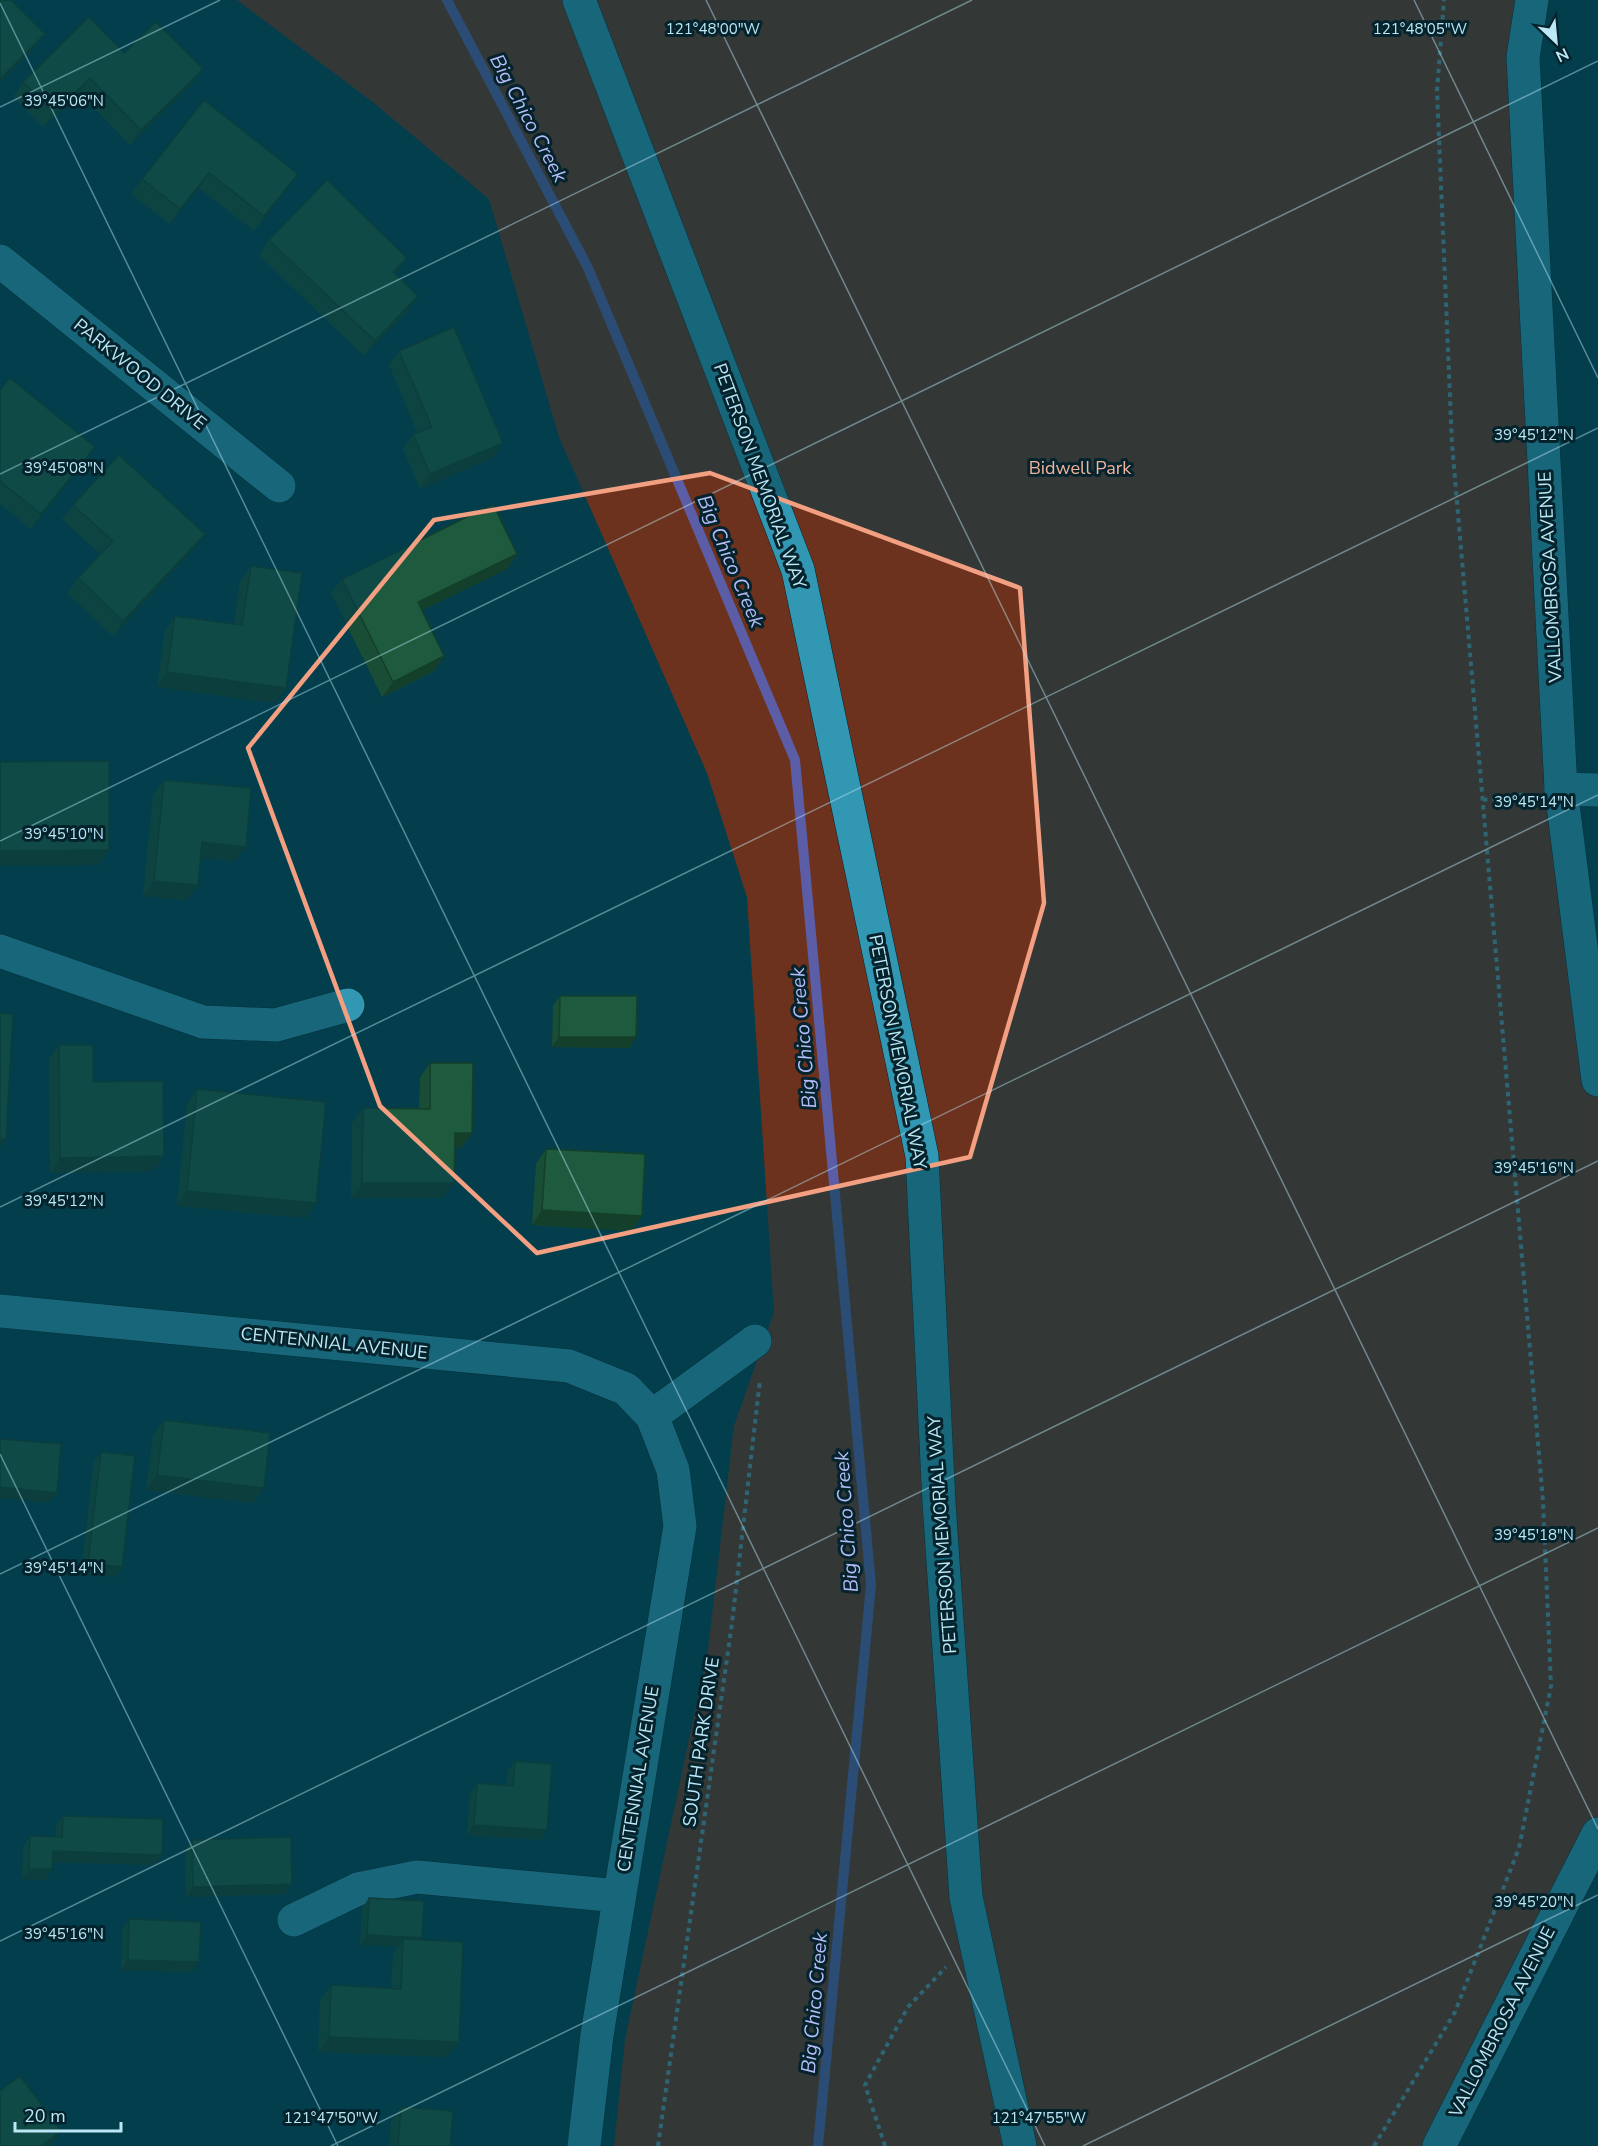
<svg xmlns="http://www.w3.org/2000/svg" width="1598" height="2146" font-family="'Nunito Sans',sans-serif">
<rect width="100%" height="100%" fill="#043e4c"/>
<polygon fill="#6d321d" points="237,0 1532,0 1523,57 1598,1080 1598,1834 1439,2146 614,2146 625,2040 708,1650 734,1426 774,1312 747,897 707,773 559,437 489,199 374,103"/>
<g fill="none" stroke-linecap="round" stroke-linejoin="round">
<polyline stroke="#5b5ea6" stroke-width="10" points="447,0 588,268 795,760 871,1585 818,2146"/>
<g stroke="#04232c" stroke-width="34">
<g id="minor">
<polyline points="579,0 798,570 922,1156 939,1503 966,1897 1020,2146"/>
<polyline points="1532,0 1523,57 1561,789 1598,1080"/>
<polyline points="0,261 279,486"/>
<polyline points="1561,789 1598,790"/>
<polyline points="0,951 203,1022 276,1025 348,1005"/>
<polyline points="0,1311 569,1366 626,1389 652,1416 755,1341"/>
<polyline points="294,1920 358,1889 417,1877 619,1896"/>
<polyline points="584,2146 597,2035 680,1526 673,1470 652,1416"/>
<polyline points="1439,2146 1598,1834"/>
</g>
</g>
<g stroke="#6395a4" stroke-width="4" stroke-dasharray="4.5 4.5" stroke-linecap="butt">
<polyline points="1483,800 1527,794"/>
<polyline points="658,2146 732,1623 760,1380"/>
<polyline points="885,2146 865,2085 908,2007 946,1967"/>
<polyline points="1374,2146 1455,2012 1519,1848 1551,1686 1543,1501 1452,444 1437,91 1444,0"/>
</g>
<use href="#minor" stroke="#3297b2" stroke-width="33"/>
</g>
<g fill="#194d35">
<polygon points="124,53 203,69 192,84 130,145 79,93 43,127 13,97 23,82"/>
<polygon points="204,100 287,189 254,231 199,188 170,224 131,194 142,179"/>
<polygon points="269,240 395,274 408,311 364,356 259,255"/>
<polygon points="399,351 493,458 420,489 403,449 413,434 417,432 389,365"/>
<polygon points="0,390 85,462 31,529 0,504"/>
<polygon points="73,505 194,549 113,636 67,593 78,578 100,554 62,519"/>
<polygon points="517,554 507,569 422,610 434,671 382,697 331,593 342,579"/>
<polygon points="251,566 275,703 157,687 165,631 175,616 234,624 240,581"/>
<polygon points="164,780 235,861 200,858 198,885 187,900 143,896 153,795"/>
<polygon points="560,996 636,1037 629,1048 552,1047 553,1006"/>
<polygon points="59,1045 93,1082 154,1171 50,1173 49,1059"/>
<polygon points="430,1063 461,1148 454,1148 443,1198 351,1198 352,1123 363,1108 419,1109 420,1078"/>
<polygon points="197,1089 316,1203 306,1218 177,1206 187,1104"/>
<polygon points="546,1149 642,1216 631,1231 532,1225 536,1164"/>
<polygon points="164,1420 264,1488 253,1503 146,1490 153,1435"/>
<polygon points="101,1452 115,1577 81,1573 94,1462"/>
<polygon points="515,1761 540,1840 467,1835 470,1794 477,1783 507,1786 508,1771"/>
<polygon points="63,1816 155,1865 52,1862 52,1869 45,1880 22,1879 23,1847 30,1836 56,1837 56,1826"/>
<polygon points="192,1840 285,1894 186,1897 185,1850"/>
<polygon points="369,1898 422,1938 420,1940 448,2057 318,2052 320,2000 331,1985 391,1988 393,1954 398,1947 360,1945 362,1908"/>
<polygon points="129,1919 199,1962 192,1972 121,1970 122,1929"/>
<polygon points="401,2107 450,2146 389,2146 391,2121"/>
</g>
<g fill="#143f2b">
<polygon points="45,34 34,49 0,83 0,79"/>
<polygon points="203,69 192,84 130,145 141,130"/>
<polygon points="90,78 79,93 43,127 54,113"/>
<polygon points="209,173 199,188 170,224 180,209"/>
<polygon points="298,174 287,189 254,231 264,216"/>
<polygon points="407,258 397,272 383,287 393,272"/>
<polygon points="418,296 408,311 364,356 375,341"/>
<polygon points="503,443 493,458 420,489 430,474"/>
<polygon points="95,447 85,462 31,529 41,514"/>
<polygon points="205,534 194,549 113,636 123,621"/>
<polygon points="517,554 507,569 408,617 418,602"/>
<polygon points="444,656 434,671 382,697 393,682"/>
<polygon points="167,672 286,688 275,703 157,687"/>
<polygon points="202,842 246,847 235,861 191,857"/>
<polygon points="109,850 99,865 0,866 0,851"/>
<polygon points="154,881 198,885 187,900 143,896"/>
<polygon points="559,1037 636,1037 629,1048 552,1047"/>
<polygon points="455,1133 472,1133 461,1148 444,1148"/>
<polygon points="0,1139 6,1139 0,1148"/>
<polygon points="164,1156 154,1171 50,1173 60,1158"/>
<polygon points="362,1183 454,1183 443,1198 351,1198"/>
<polygon points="187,1191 316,1203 306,1218 177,1206"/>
<polygon points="542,1210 642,1216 631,1231 532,1225"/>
<polygon points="157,1475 264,1488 253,1503 146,1490"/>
<polygon points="0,1487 57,1493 50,1503 0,1498"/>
<polygon points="88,1563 122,1567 115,1577 81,1573"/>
<polygon points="474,1825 547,1830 540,1840 467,1835"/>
<polygon points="53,1851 162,1855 155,1865 45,1862"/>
<polygon points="29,1869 52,1869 45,1880 22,1879"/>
<polygon points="292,1884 285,1894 186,1897 193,1887"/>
<polygon points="367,1935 422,1938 415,1948 403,1939 398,1947 360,1945"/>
<polygon points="128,1960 199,1962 192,1972 121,1970"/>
<polygon points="329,2037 459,2042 448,2057 318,2052"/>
<polygon points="61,2131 51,2146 41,2146"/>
</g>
<g fill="#1d5a3e" stroke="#143f2b" stroke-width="1.5">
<polygon points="0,0 11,0 45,34 0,79"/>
<polygon points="89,17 124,53 156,22 203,69 141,130 90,78 54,113 23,82"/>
<polygon points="204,100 298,174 264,216 209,173 180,209 142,179"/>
<polygon points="327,180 407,258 393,272 418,296 375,341 269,240"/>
<polygon points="454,327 503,443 430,474 413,434 432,427 399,351"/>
<polygon points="10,378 95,447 41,514 0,481 0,390"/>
<polygon points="119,455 205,534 123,621 78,578 113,541 73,505"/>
<polygon points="493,504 517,554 418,602 444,656 393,682 342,579"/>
<polygon points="251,566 302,573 286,688 167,672 175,616 242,625"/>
<polygon points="109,761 109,850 0,851 0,762"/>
<polygon points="164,780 251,788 246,847 202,842 198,885 154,881"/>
<polygon points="560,996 637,996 636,1037 559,1037"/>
<polygon points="0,1013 13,1014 6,1139 0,1139"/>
<polygon points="59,1045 93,1045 93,1082 163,1081 164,1156 60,1158"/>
<polygon points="430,1063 473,1063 472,1133 455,1133 454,1183 362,1183 363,1108 430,1109"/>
<polygon points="197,1089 326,1102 316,1203 187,1191"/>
<polygon points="546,1149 645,1154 642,1216 542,1210"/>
<polygon points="164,1420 270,1433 264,1488 157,1475"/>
<polygon points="0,1439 61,1444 57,1493 0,1487"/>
<polygon points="101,1452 135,1456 122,1567 88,1563"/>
<polygon points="515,1761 552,1764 547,1830 474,1825 477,1783 513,1786"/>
<polygon points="63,1816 163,1819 162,1855 53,1851 52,1869 29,1869 30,1836 62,1837"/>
<polygon points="291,1837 292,1884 193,1887 192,1840"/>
<polygon points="369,1898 424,1901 422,1938 367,1935"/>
<polygon points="129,1919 201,1922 199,1962 128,1960"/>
<polygon points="403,1939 463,1942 459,2042 329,2037 331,1985 401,1989"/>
<polygon points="20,2076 61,2131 41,2146 0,2146 0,2091"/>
<polygon points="401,2107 453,2111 450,2146 398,2146"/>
</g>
<path d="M0 0H1598V2146H0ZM710 473 1020 588 1044 903 970 1157 537 1253 380 1106 248 748 434 520Z" fill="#043e4c" fill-opacity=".55" fill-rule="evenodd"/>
<path fill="none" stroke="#f39f82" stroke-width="4.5" stroke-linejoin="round" d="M710 473 1020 588 1044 903 970 1157 537 1253 380 1106 248 748 434 520Z"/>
<path fill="none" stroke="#bce7f6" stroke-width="1.5" stroke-opacity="0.45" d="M706 0 1598 1829M1414 0 1598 378M0 3 1045 2146M0 107 220 0M0 474 972 0M0 841 1598 61M0 1207 1598 428M0 1454 338 2146M0 1574 1598 795M0 1941 1598 1161M331 2146 1598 1528M1083 2146 1598 1895"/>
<g text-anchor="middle" stroke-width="6" stroke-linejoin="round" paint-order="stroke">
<g font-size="18" fill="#bce7f6" stroke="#04232c">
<text transform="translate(140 374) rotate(39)" y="6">PARKWOOD DRIVE</text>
<text transform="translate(760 476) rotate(70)" y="6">PETERSON MEMORIAL WAY</text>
<text transform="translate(1550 577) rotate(-93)" y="6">VALLOMBROSA AVENUE</text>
<text transform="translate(898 1052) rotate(79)" y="6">PETERSON MEMORIAL WAY</text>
<text transform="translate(334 1343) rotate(6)" y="6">CENTENNIAL AVENUE</text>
<text transform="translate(942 1535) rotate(-94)" y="6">PETERSON MEMORIAL WAY</text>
<text transform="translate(701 1742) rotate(-82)" y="6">SOUTH PARK DRIVE</text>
<text transform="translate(638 1779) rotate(-81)" y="6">CENTENNIAL AVENUE</text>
<text transform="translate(1502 2022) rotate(-63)" y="6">VALLOMBROSA AVENUE</text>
</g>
<g font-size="18" fill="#f5b29a" stroke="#04232c">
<text x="1080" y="474">Bidwell Park</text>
</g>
<g font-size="20" font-style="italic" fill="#b6bcf8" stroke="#04232c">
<text transform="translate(529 118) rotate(62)" y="7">Big Chico Creek</text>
<text transform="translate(731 561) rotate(67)" y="7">Big Chico Creek</text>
<text transform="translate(803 1038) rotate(-95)" y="7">Big Chico Creek</text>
<text transform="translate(846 1522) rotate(-94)" y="7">Big Chico Creek</text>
<text transform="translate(814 2003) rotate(-85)" y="7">Big Chico Creek</text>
</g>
</g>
<g font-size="15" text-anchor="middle" fill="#bce7f6" stroke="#04232c" stroke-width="6" stroke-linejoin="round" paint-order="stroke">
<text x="713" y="34">121°48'00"W</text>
<text x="1420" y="34">121°48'05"W</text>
<text x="64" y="106">39°45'06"N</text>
<text x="1534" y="440">39°45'12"N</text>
<text x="64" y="473">39°45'08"N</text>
<text x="1534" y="807">39°45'14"N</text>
<text x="64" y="839">39°45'10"N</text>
<text x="1534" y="1173">39°45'16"N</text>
<text x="64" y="1206">39°45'12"N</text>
<text x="1534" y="1540">39°45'18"N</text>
<text x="64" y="1573">39°45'14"N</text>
<text x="1534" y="1907">39°45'20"N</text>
<text x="64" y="1939">39°45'16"N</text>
<text x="331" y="2123">121°47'50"W</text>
<text x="1039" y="2123">121°47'55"W</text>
</g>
<g transform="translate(1556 42) rotate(154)" stroke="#04232c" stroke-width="4.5" paint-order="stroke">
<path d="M0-4.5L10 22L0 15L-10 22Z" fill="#bce7f6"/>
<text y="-9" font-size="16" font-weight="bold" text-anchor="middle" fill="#bce7f6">N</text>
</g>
<path d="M15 2122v9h106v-9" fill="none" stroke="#bce7f6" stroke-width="3"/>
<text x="24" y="2122" font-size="18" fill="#bce7f6" stroke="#04232c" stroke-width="4.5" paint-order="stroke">20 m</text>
</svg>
